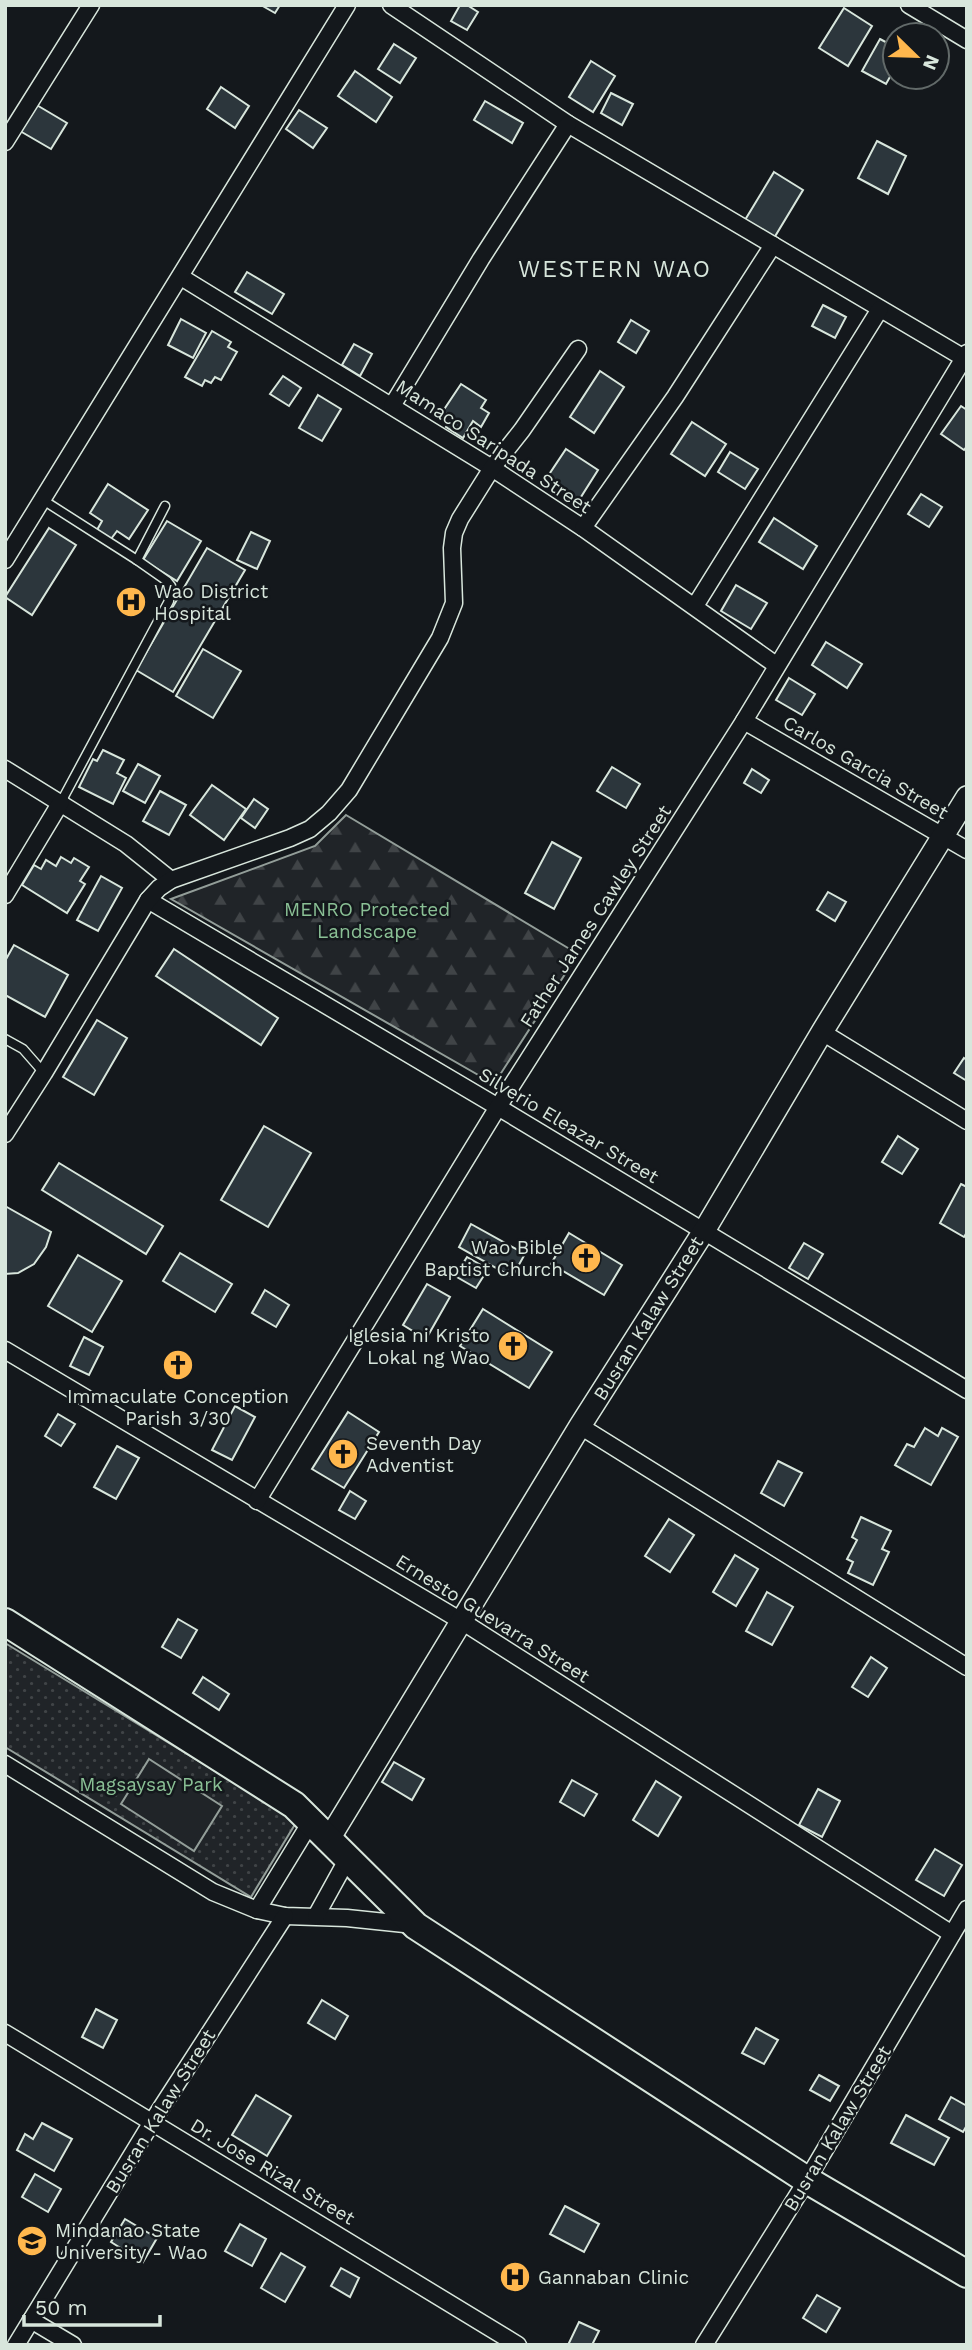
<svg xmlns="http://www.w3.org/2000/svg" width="972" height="2350" font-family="'Work Sans',sans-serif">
<defs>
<pattern id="forest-firs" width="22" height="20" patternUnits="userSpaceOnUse" patternTransform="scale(1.75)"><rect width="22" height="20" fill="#202428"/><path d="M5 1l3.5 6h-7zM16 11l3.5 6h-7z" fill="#404447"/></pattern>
<pattern id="park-dots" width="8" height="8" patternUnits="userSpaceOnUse" patternTransform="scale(1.75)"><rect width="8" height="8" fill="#202428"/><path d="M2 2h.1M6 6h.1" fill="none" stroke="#404447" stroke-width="1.8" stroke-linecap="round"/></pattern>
</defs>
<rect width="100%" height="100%" fill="#14181c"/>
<polygon fill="url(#forest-firs)" stroke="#939e99" stroke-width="2" points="346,815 578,954 494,1084 171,899 315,846"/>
<polygon fill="url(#park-dots)" stroke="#939e99" stroke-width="2" points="5,1643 297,1821 251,1897 5,1747"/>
<polygon fill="#202428" stroke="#939e99" stroke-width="2" points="149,1759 222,1806 194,1851 121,1804"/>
<g fill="#2c363c" stroke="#d8e6dc" stroke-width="2">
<polygon points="261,5 280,5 275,13"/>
<polygon points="460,5 467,5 478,12 467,30 451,21"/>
<polygon points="844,8 872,26 848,66 819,48"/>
<polygon points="880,39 895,47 895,68 886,84 862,71"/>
<polygon points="394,44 416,58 400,83 378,69"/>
<polygon points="591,61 615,76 593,112 569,97"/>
<polygon points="355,71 392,97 376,122 338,96"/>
<polygon points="221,87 249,106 235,128 207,109"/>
<polygon points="611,93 633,104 622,125 601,113"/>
<polygon points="485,101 523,123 512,143 474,120"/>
<polygon points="35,104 67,123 51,149 20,131"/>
<polygon points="299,110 327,128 313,148 286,129"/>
<polygon points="877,141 906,156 888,194 858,178"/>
<polygon points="774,172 803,190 771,243 742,225"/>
<polygon points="247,272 284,294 272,314 235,292"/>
<polygon points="823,305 846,317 835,338 812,326"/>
<polygon points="181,319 206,333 193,358 168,345"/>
<polygon points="631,320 649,331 636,353 618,342"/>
<polygon points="212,331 231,342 228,347 237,352 221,380 215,377 211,383 205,380 202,386 185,377"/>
<polygon points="354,344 372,354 360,376 342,365"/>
<polygon points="600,371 624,387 594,433 570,417"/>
<polygon points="283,376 301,388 289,406 270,394"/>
<polygon points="461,384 486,400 481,408 489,413 481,427 473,421 463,438 446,427 452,417 443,411"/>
<polygon points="318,395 341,409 322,441 299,428"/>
<polygon points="961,406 967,410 967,446 964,450 941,434"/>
<polygon points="692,422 726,444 705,476 671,454"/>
<polygon points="566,449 598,470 579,500 546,479"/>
<polygon points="730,452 758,469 745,489 718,472"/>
<polygon points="108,484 148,510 129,539 117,531 111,539 97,530 102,521 90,513"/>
<polygon points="921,494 942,507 929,527 908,514"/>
<polygon points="774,518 817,546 803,569 759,542"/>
<polygon points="167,521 201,541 177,581 143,560"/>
<polygon points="49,528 76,545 32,615 5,597"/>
<polygon points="251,532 270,541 257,569 237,560"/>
<polygon points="207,548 245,570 173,692 136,670"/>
<polygon points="736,585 767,603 751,629 721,611"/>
<polygon points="826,642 862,664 847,688 812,665"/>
<polygon points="203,649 241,671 213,718 176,696"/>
<polygon points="789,678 815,694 802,715 776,700"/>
<polygon points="103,750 124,760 117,773 126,778 113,804 79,787 93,759 97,761"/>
<polygon points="138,764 160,776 145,803 123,791"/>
<polygon points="612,767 640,784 626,808 597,791"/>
<polygon points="752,769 769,780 761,793 744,783"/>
<polygon points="212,785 246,809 224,840 190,815"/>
<polygon points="160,791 186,805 169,835 143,821"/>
<polygon points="254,799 268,809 255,828 241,818"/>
<polygon points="552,842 581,858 554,909 525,893"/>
<polygon points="61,857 71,863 74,858 89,867 80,881 85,884 67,913 22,885 34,865 41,869 46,860 56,866"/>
<polygon points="101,876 122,888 98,931 77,920"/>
<polygon points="828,892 846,902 835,921 817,910"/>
<polygon points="14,945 68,975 45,1017 5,995 5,961"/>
<polygon points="174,949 278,1018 261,1045 156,976"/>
<polygon points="97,1020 127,1038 94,1095 63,1077"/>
<polygon points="964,1058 967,1060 967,1081 954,1073"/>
<polygon points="264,1126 311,1153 268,1227 221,1200"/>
<polygon points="898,1136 918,1149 902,1174 882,1162"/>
<polygon points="59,1163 163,1226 146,1254 42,1190"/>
<polygon points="961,1184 967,1187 967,1232 964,1237 940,1223"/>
<polygon points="5,1206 51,1232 46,1247 34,1264 18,1273 5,1274"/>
<polygon points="471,1224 525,1254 512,1277 459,1247"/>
<polygon points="569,1233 622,1265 604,1295 551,1264"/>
<polygon points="804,1243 823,1254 808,1279 789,1268"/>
<polygon points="180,1253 232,1284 215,1312 163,1281"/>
<polygon points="78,1255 122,1281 92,1332 48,1306"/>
<polygon points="467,1257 488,1269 476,1288 455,1276"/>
<polygon points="427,1284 450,1297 426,1339 403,1325"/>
<polygon points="265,1290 289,1305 276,1327 252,1313"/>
<polygon points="483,1309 552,1352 529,1388 460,1346"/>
<polygon points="84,1337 103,1347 89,1375 70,1366"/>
<polygon points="235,1406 255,1417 232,1460 212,1450"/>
<polygon points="348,1412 379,1432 344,1488 312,1469"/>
<polygon points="58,1414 75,1424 61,1446 45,1436"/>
<polygon points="925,1428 938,1436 942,1428 958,1437 931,1485 895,1465 907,1444 914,1447"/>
<polygon points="117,1446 139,1458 116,1499 94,1487"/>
<polygon points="778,1461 802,1473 784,1506 761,1493"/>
<polygon points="350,1491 366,1501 355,1519 339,1510"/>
<polygon points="861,1517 891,1531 882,1549 889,1552 873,1585 848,1573 853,1562 847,1559 857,1540 852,1537"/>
<polygon points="669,1519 694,1535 670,1572 645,1556"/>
<polygon points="735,1555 758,1569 736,1606 713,1592"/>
<polygon points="767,1592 793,1607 772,1645 746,1631"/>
<polygon points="178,1619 197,1630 181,1658 162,1647"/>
<polygon points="871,1657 887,1668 868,1697 852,1687"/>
<polygon points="203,1677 229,1694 219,1710 193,1693"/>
<polygon points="394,1762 424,1779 412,1800 382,1782"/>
<polygon points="572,1780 597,1794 584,1816 560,1802"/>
<polygon points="656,1781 681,1797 658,1836 633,1820"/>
<polygon points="818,1789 840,1801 822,1837 799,1825"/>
<polygon points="935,1849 962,1865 944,1896 916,1880"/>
<polygon points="322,2000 348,2016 335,2039 308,2023"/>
<polygon points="96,2009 117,2020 103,2048 82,2037"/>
<polygon points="756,2028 778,2040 764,2064 742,2053"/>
<polygon points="819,2075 839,2086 830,2101 810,2090"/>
<polygon points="256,2095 291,2116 267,2156 232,2135"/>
<polygon points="951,2097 967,2106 967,2125 963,2132 939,2119"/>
<polygon points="906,2115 949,2138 934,2165 891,2143"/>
<polygon points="42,2123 72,2139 54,2171 17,2150 25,2134 33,2139"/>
<polygon points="35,2174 61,2189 48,2212 22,2197"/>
<polygon points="565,2206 599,2224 584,2252 550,2234"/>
<polygon points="125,2219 157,2238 143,2262 111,2242"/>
<polygon points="240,2224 266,2239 252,2266 225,2251"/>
<polygon points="281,2253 305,2267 285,2302 261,2288"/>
<polygon points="341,2268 359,2278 350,2297 331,2286"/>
<polygon points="817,2295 840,2308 826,2332 803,2318"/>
<polygon points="579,2322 599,2331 592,2345 568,2345"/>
</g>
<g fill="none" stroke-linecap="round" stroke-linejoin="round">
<g stroke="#d8e6dc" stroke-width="11">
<g id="service">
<polyline points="43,500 137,560 167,581 171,586 169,601 61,802"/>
<polyline points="137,560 165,506"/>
<polyline points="5,1039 23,1049 44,1073"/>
</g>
</g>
<g stroke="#d8e6dc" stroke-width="19">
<g id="minor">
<polyline points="391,5 568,124 964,358"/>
<polyline points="909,5 967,40"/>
<polyline points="5,142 91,5"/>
<polyline points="181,277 492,468 583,528 776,665"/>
<polyline points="392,406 481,259 568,124"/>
<polyline points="583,528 675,397 773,245"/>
<polyline points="5,560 347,5"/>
<polyline points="695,606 880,309"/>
<polyline points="744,721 967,850"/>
<polyline points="5,769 126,844 171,880"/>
<polyline points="5,895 61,802"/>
<polyline points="148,900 498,1107 967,1390"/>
<polyline points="822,1032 967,1121"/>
<polyline points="5,1134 44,1073 148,900 159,888 171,880 290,838 310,829 329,813 349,790 440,638 454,603 452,548 454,533 460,519 492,468 522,430 578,349"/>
<polyline points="5,1350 463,1622 952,1934"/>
<polyline points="580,1426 967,1667"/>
<polyline points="257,1501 498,1107 744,721 967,353"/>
<polyline points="5,1764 213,1892 257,1910 285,1916 347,1918 414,1925"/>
<polyline points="257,1910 312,1820"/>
<polyline points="316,1916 348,1858"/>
<polyline points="5,2033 518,2345"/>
<polyline points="31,2320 73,2345"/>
<polyline points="16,2345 152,2122 285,1916"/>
<polyline points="704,2345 807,2180 967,1909"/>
</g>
</g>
<g stroke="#d8e6dc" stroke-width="24">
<polyline id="tertiary" points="329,1839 580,1426 704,1231 822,1032 967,797"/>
</g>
<g stroke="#d8e6dc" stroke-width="30">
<polyline id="primary" points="5,1622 294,1805 416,1926 807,2180 967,2274"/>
</g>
<use href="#service" stroke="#14181c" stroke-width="8"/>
<use href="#minor" stroke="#14181c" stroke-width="16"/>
<use href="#tertiary" stroke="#14181c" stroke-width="21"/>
<use href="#primary" stroke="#14181c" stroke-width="26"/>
</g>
<defs>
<g id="hospital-disc" transform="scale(1.575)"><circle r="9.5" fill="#ffb74d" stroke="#14181c"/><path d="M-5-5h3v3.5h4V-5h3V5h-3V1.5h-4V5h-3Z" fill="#111"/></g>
<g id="church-disc" transform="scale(1.575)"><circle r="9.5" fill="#ffb74d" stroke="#14181c"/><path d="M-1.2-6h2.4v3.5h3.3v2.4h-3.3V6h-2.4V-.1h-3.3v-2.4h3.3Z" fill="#111"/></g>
<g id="university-disc" transform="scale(1.575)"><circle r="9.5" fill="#ffb74d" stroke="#14181c"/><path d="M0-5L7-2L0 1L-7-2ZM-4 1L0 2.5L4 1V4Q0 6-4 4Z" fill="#111"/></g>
</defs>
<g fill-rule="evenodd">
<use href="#hospital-disc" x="131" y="602"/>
<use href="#church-disc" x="586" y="1258"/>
<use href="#church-disc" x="513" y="1346"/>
<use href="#church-disc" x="178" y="1365"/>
<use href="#church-disc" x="343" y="1454"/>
<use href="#university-disc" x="32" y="2241"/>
<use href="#hospital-disc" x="515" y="2277"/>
</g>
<g text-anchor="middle" stroke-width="5" stroke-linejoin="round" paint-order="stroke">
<g font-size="19" fill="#d8e6dc" stroke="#14181c">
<text transform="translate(494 446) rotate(33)" y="7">Mamaco Saripada Street</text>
<text transform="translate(866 767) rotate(30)" y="7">Carlos Garcia Street</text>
<text transform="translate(595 916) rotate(-57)" y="7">Father James Cawley Street</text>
<text transform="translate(569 1125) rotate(31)" y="7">Silverio Eleazar Street</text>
<text transform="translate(648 1318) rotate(-58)" y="7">Busran Kalaw Street</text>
<text transform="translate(493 1618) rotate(32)" y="7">Ernesto Guevarra Street</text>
<text transform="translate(160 2111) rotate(-58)" y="7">Busran Kalaw Street</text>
<text transform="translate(837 2128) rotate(-59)" y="7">Busran Kalaw Street</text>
<text transform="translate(273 2171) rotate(31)" y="7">Dr. Jose Rizal Street</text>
</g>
<g font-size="19" fill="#d8e6dc" stroke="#14181c" text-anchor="start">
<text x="154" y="598">Wao District<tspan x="154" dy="22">Hospital</tspan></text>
<text x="563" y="1254" text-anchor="end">Wao Bible<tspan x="563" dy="22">Baptist Church</tspan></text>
<text x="490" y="1342" text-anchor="end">Iglesia ni Kristo<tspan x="490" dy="22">Lokal ng Wao</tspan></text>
<text x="178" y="1403" text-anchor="middle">Immaculate Conception<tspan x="178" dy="22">Parish 3/30</tspan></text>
<text x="366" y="1450">Seventh Day<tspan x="366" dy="22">Adventist</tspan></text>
<text x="55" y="2237">Mindanao State<tspan x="55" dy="22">University - Wao</tspan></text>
<text x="538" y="2284">Gannaban Clinic</text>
</g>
<g font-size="19" fill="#8ac095" stroke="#14181c">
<text x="367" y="916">MENRO Protected<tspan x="367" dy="22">Landscape</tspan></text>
<text x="151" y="1791">Magsaysay Park</text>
</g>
<g font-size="23" letter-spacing="2" fill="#d8e6dc" stroke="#14181c">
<text x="615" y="277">WESTERN WAO</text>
</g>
</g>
<rect width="972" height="2350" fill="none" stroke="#d8e6dc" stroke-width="14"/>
<g transform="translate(916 56) rotate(113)"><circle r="33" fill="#14181c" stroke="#626a69" stroke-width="2"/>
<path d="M0-5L12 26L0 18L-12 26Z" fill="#ffb74d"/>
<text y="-10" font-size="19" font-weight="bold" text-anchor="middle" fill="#d8e6dc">N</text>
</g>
<path d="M24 2315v10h136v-10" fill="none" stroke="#d8e6dc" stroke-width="3.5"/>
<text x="35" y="2315" font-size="21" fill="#d8e6dc" stroke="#14181c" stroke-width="5" paint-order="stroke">50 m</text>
</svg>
